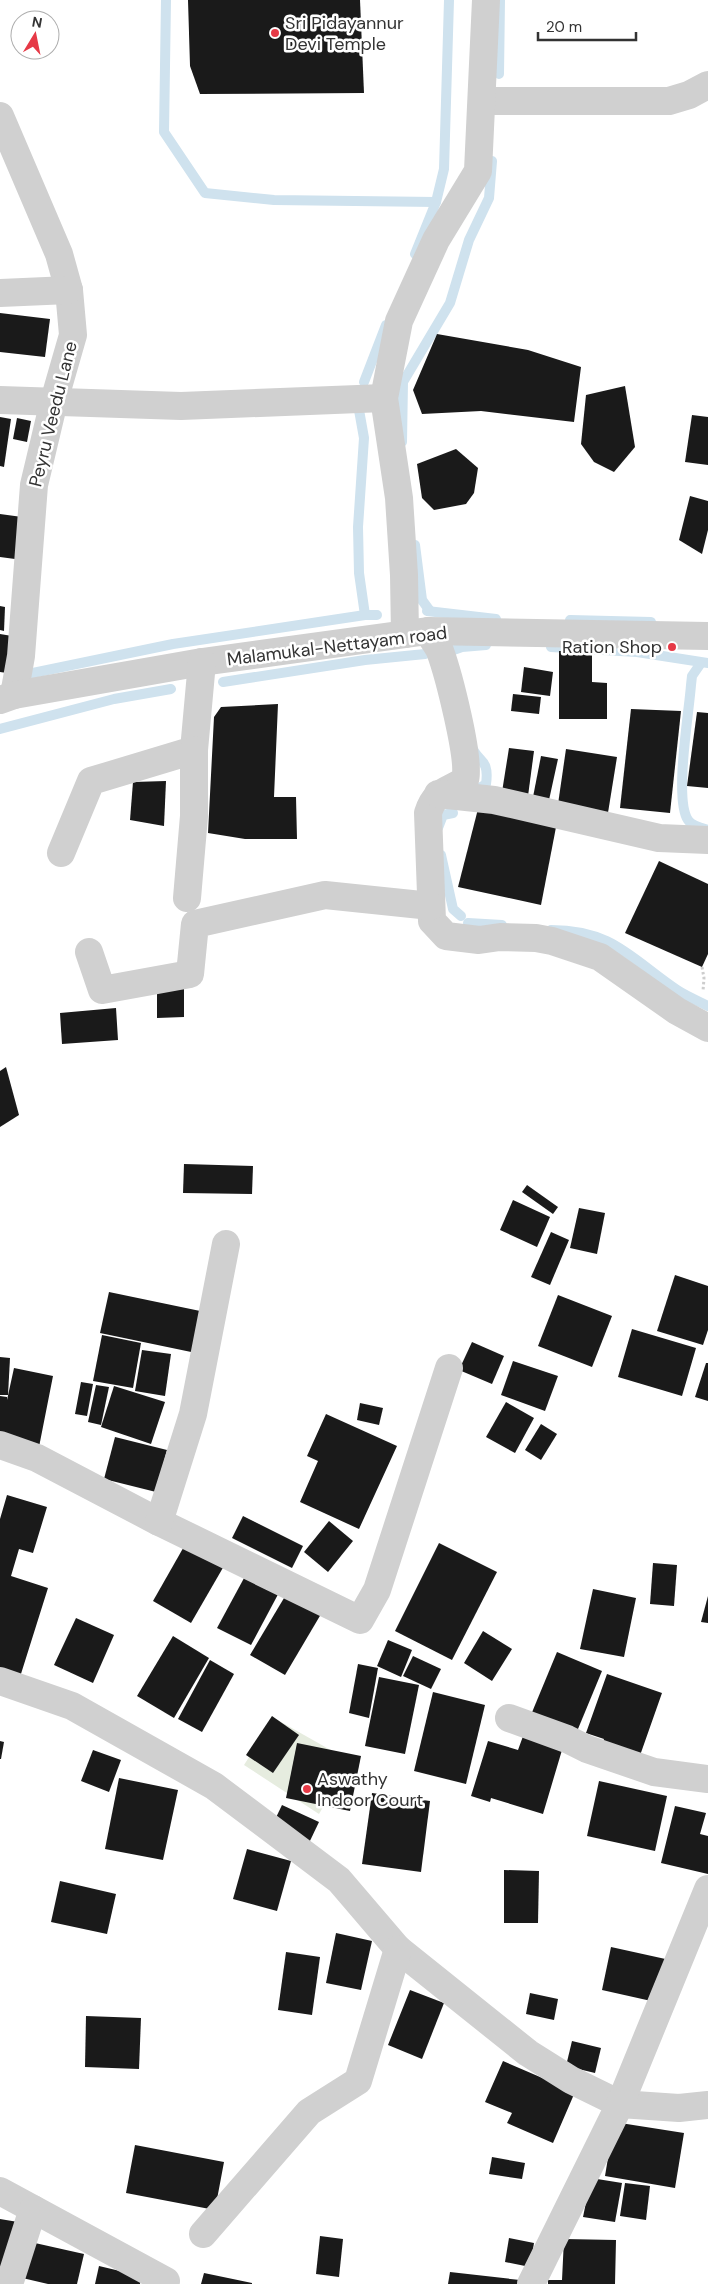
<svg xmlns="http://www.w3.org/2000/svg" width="708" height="2284" font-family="'DM Sans',sans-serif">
<rect width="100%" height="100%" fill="#fff"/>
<polygon fill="#e6ecdf" points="274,1718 350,1761 319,1814 244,1765"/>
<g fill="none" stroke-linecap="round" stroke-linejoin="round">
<g stroke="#cfe2ee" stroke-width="10">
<polyline points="166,0 164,132 205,193 274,200 436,202"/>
<polyline points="499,74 500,0"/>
<polyline points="415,254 436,202 444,169 449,0"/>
<polyline points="364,382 386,325"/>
<polyline points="359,410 364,438 358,527 359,573 365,615 377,615"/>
<polyline points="402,442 403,382 450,303 469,240 489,198 492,161"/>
<polyline points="415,545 422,600 430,611"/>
<polyline points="427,611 496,619"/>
<polyline points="570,620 651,622"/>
<polyline points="551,647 637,652 708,663"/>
<polyline points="446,656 445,653 462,647 486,645"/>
<path d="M701 663 692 676 691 685C689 713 674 799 688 820 692 826 701 828 708 830"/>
<polyline points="28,674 173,644 365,615"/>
<polyline points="223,682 365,660 425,654"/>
<polyline points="0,729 114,699 171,689"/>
<path d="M471 744C476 763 490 756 486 784L474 792"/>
<polyline points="438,828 443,815 453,813"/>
<polyline points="441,855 453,909 461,916"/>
<polyline points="468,923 502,925"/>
<path d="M551 930C613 930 631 959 677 990 686 996 698 1001 708 1006"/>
</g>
</g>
<g fill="#1a1a1a">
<polygon points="188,0 360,0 364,93 200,94 190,66"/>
<polygon points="0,313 50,319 45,357 0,352"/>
<polygon points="437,334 528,350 581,367 574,422 481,411 422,414 413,390"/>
<polygon points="625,386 635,447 614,472 594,462 581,444 586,395"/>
<polygon points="692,415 708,417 708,465 685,462"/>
<polygon points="0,417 11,419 4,467 0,466"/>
<polygon points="17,418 31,421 27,442 13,439"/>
<polygon points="456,449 478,468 474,493 466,504 434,510 422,498 417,464"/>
<polygon points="690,496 708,501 708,530 702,554 679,540"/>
<polygon points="0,514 22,517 15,559 0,557"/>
<polygon points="0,606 5,607 4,631 0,630"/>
<polygon points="0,634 12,636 7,673 0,672"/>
<polygon points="559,651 592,651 592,682 607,683 607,719 559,719"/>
<polygon points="524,667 553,672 550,696 521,692"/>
<polygon points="513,694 541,697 539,714 511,711"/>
<polygon points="278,704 274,797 296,797 297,839 245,839 208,833 214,717 221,707"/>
<polygon points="631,709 681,711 670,813 620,808"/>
<polygon points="697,712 708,713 708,788 687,786"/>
<polygon points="509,748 534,751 528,796 502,792"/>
<polygon points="566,749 617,757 607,819 557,811"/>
<polygon points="541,756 558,759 549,800 533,797"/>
<polygon points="166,781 164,826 130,820 133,782"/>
<polygon points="479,805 557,822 541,905 458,887"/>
<polygon points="659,861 708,884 708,954 702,967 625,933"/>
<polygon points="157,988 184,988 184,1017 157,1018"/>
<polygon points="116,1008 118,1040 62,1044 60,1013"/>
<polygon points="6,1067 19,1115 0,1127 0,1071"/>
<polygon points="184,1164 253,1166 252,1194 183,1193"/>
<polygon points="527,1185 558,1207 553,1214 522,1192"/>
<polygon points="513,1200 550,1217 537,1247 500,1230"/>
<polygon points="579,1208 605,1213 597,1254 570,1248"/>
<polygon points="551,1232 569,1240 550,1285 531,1277"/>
<polygon points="675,1275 708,1286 708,1330 703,1345 657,1331"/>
<polygon points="109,1292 205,1312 196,1353 100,1333"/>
<polygon points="558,1295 612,1316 592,1367 538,1346"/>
<polygon points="632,1329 696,1348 682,1396 618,1377"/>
<polygon points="102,1335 141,1343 133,1388 93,1381"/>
<polygon points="472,1342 504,1356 492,1384 459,1370"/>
<polygon points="142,1350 171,1354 165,1396 135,1391"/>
<polygon points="0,1357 10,1358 8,1395 0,1395"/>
<polygon points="513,1361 558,1376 545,1411 501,1395"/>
<polygon points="706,1363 708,1363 708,1401 695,1397"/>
<polygon points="14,1368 53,1376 39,1447 0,1439 0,1396 7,1397 7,1400"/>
<polygon points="81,1382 93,1384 87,1416 75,1414"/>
<polygon points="96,1385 109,1387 101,1425 88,1422"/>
<polygon points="114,1386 165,1402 151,1444 101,1427"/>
<polygon points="506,1402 534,1418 515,1453 486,1437"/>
<polygon points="360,1403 383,1408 379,1425 357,1420"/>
<polygon points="326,1414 397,1446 359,1529 300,1502 318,1461 307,1456"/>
<polygon points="541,1424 557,1434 541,1460 525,1450"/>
<polygon points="115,1437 167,1450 156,1492 104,1479"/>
<polygon points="7,1495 47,1507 33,1553 19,1549 11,1576 48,1588 20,1677 0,1671 0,1519"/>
<polygon points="243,1516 303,1546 292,1568 232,1538"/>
<polygon points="329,1521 353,1541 328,1572 304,1552"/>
<polygon points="190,1536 228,1559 191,1623 153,1601"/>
<polygon points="439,1543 497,1572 452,1660 395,1631"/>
<polygon points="653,1563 677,1565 674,1606 650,1604"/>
<polygon points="250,1567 283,1585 251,1645 217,1628"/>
<polygon points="290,1588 324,1609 285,1675 250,1655"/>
<polygon points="593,1589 636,1598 624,1657 580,1649"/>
<polygon points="708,1596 708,1623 701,1622"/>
<polygon points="76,1618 114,1635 93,1683 54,1665"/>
<polygon points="483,1631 512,1649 492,1681 464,1663"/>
<polygon points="173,1636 209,1658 174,1718 137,1696"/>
<polygon points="388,1640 412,1650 401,1677 377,1666"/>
<polygon points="557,1652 602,1671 573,1741 528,1722"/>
<polygon points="413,1656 441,1669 431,1689 403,1676"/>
<polygon points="210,1660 234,1674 202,1732 178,1719"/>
<polygon points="358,1664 378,1668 369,1718 349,1713"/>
<polygon points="607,1674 662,1693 637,1764 599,1752 604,1739 586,1733"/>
<polygon points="379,1677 419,1685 405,1754 365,1746"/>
<polygon points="433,1692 485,1705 466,1784 414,1771"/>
<polygon points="272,1716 299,1735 273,1773 246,1755"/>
<polygon points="526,1728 565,1740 543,1814 491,1798 490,1802 471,1796 488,1741 518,1750"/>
<polygon points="0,1741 4,1742 1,1759 0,1759"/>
<polygon points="297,1743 361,1756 350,1811 286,1798"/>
<polygon points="93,1750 121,1760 109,1792 81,1781"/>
<polygon points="119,1778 178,1790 163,1860 105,1849"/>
<polygon points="599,1781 667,1796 655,1851 587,1836"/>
<polygon points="372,1793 430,1801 421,1872 362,1864"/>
<polygon points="282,1805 319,1822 308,1845 271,1828"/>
<polygon points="675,1806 706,1813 700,1834 708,1836 708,1874 661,1863"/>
<polygon points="247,1849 291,1861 277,1911 233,1899"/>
<polygon points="504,1870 539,1871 538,1923 504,1923"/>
<polygon points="60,1881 116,1894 107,1934 51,1922"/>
<polygon points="336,1933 372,1941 361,1990 326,1983"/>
<polygon points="611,1947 679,1962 669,2005 602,1990"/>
<polygon points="286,1952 320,1957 312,2015 278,2010"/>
<polygon points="410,1990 444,2003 422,2059 388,2045"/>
<polygon points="530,1993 558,1999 554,2020 526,2014"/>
<polygon points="86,2016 141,2018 139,2069 85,2067"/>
<polygon points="572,2041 601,2048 595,2073 566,2066"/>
<polygon points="503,2061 575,2092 553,2143 507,2123 512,2113 485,2102"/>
<polygon points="614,2122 684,2133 675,2188 605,2176"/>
<polygon points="135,2145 224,2162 215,2210 126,2193"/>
<polygon points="492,2157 525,2163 522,2179 489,2174"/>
<polygon points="591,2178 622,2183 615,2222 583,2217"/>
<polygon points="625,2183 650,2186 646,2220 620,2216"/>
<polygon points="0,2219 18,2222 0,2273"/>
<polygon points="320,2236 343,2239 339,2277 316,2274"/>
<polygon points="509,2238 534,2243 530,2267 505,2262"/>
<polygon points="564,2239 616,2240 615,2284 548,2284 548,2280 562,2280"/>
<polygon points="26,2241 84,2254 77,2284 48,2284 18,2277"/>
<polygon points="99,2266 141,2276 140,2284 95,2284"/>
<polygon points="450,2272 520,2280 519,2284 448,2284"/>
<polygon points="204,2273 252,2283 252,2284 201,2284"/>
</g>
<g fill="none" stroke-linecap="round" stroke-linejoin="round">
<polyline stroke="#cdcdcd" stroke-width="3" stroke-dasharray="2.5 2.5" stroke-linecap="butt" points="702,967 704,978 703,991"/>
<g stroke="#d0d0d0" stroke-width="28">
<polyline points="482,101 669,101 689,95 708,85"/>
<polyline points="0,116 59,254 69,290 73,335 54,401 34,485 21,656 14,695"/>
<polyline points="0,293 69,290"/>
<polyline points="0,400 181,406 384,398"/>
<path d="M428 631C431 638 437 644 440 651 448 673 471 760 465 780 448 792 435 790 428 813L432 921 446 936 479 940 500 937 536 938 552 941 600 957 677 1011 708 1028"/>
<polyline points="405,634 404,575 399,498 384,398 399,321 436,240 478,171 486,0"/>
<polyline points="0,700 14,695 202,662 428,631 708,636"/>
<polyline points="438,794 494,800 659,838 708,840"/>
<polyline points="61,853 91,781 194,750 202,662"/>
<polyline points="187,898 194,816 194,750"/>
<polyline points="89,952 102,990 190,974 195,924 325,895 431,906"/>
<polyline points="0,1445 37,1458 159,1522 360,1620 377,1590 449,1368"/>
<polyline points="159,1522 193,1414 226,1244"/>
<polyline points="0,1681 72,1706 214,1786 339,1880 398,1949 528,2053 571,2080 620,2104 679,2108 708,2105"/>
<polyline points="509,1718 567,1739 587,1749 654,1772 708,1779"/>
<polyline points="0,2191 166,2281"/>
<polyline points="203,2234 309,2112 358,2081 398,1949"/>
<polyline points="0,2282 11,2278 33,2209"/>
<polyline points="531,2284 620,2104 708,1889"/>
</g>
</g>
<g fill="#e63946" stroke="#fff" stroke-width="2">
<circle cx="275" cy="33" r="5"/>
<circle cx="672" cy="647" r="5"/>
<circle cx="307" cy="1789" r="5"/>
</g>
<g text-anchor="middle" stroke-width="5" stroke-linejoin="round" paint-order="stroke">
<g font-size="18" fill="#333" stroke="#fff" text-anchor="start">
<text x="285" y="29">Sri Pidayannur<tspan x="285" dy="21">Devi Temple</tspan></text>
<text x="662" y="653" text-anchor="end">Ration Shop</text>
<text x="317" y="1785">Aswathy<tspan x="317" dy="21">Indoor Court</tspan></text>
</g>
<g font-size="18" fill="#333" stroke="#fff">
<text transform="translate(53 414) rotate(-76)" y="6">Peyru Veedu Lane</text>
<text transform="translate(337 646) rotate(-7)" y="6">Malamukal-Nettayam road</text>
</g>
</g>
<g transform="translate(35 35) rotate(10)"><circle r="24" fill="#ffffff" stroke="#adadad"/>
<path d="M0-4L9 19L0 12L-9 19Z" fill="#e63946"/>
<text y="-8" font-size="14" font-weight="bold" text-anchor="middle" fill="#333333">N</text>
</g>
<path d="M538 32v8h98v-8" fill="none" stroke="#333333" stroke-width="2.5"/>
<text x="546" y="32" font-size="15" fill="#333333" stroke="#ffffff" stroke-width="4" paint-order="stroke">20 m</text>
</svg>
